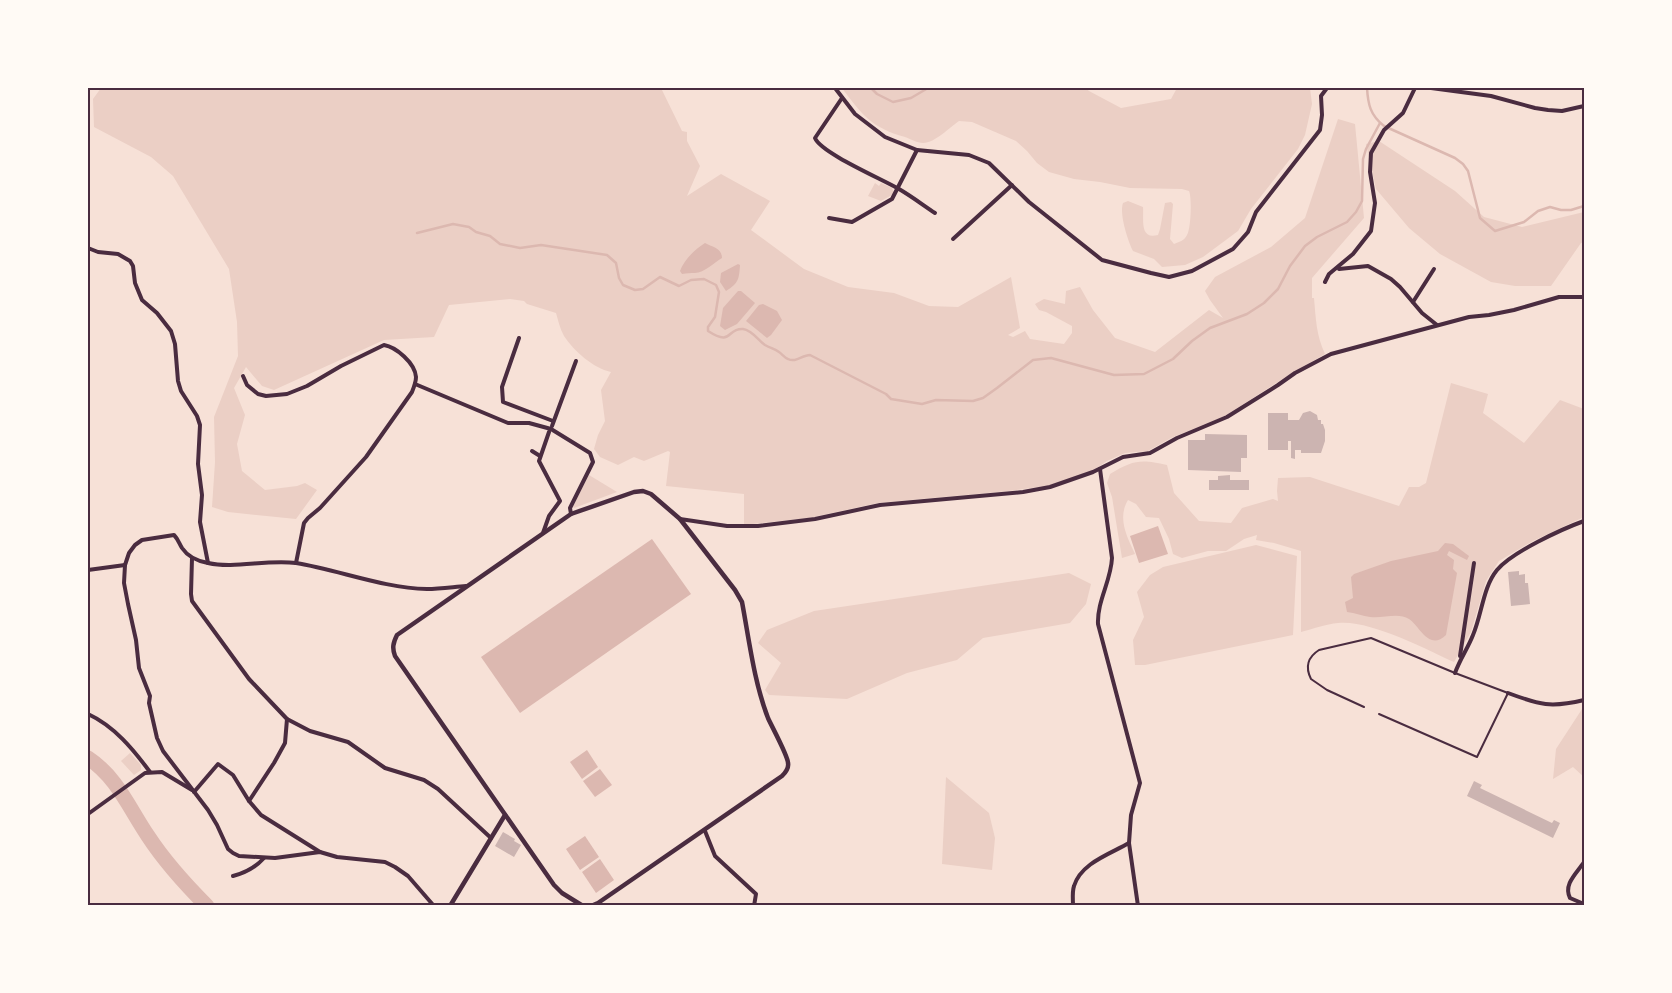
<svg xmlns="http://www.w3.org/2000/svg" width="1672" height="993" font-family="'Work Sans',sans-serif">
<rect width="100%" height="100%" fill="#f7e1d7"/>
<g fill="#ebcfc5">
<path d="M101 88H661L682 131 687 132V141L700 166 687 196 721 174 770 201 751 230 804 269 848 287 894 293 929 306 958 307 1011 277 1020 328 1008 335 1013 337 1025 331 1030 339 1064 344 1072 333V326L1046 312 1039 310 1035 304 1044 299 1065 304 1066 291 1080 287 1093 310 1115 338 1155 352 1209 310 1223 318 1210 300 1205 291 1215 277 1271 247 1305 218 1338 119 1355 124 1364 218 1312 278V298H1314C1316 320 1316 334 1325 354L1292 373 1225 416 1171 438 1148 451 1125 453 1107 461 1091 472 1047 486 1009 491 878 503 809 518 744 525V494L666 486 670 452 668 451 644 461 634 457 618 465 600 457 594 449 598 435 605 421 601 390 611 372C593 368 574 351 564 336 560 329 558 320 556 313L527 304 524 301 510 299 449 305 434 337 384 340 274 390 262 386 246 367 234 388 245 415 237 444 242 471 265 490 297 486 305 483 317 490 296 519 228 512 212 507 215 462 214 417 238 356 237 322 229 269 173 176 151 157 94 127 93 99Z"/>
<path d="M842 88H1086L1089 91 1121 108 1171 99 1177 88H1310L1312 104 1305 135 1298 149 1251 209 1238 231 1203 257 1185 265 1162 267 1154 259 1133 251C1128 241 1119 214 1123 203L1128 201 1143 207C1144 219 1139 240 1158 235L1160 229 1165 203 1171 202 1173 204 1170 239 1174 244C1179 242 1184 241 1187 235 1191 229 1192 197 1189 191L1182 189 1130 188 1100 182 1074 179 1049 172 1037 163 1027 151 1016 141 972 122 959 121C950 127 935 143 923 143 918 143 910 139 905 137 872 128 862 115 842 88Z"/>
<polygon points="1379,141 1455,191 1484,217 1522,227 1584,212 1584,242 1581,243 1551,286 1515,286 1491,282 1440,254 1409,228 1376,189 1366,144"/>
<polygon points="875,183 879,186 881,183 892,188 894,192 892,195 881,201 868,196"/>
<path d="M1451 383 1488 394 1483 413 1524 443 1560 400 1584 409V517L1533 541 1499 561 1486 581 1471 632 1454 662C1426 649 1368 619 1338 623 1326 624 1313 629 1301 632V551L1274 543 1256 540 1257 535 1244 539 1226 551H1208L1182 558 1173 554 1169 539 1159 518 1146 517 1136 504 1128 500C1117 518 1127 537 1135 554L1122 558 1112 497 1107 483 1110 474C1133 460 1141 459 1167 465L1174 493 1199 521 1231 523 1242 508 1273 499 1278 501 1277 491 1278 478 1310 477 1399 506 1409 487H1419L1426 483Z"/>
<polygon points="589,475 617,492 574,508 573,506"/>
<polygon points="1256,545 1297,556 1293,635 1145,665 1135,665 1133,640 1144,617 1137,592 1150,575 1163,567"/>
<polygon points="1069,573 1091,584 1086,604 1070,623 983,638 957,660 907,673 847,699 769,695 765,690 781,663 758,643 767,630 814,611"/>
<polygon points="1584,706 1584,777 1573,767 1553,779 1556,749"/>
<polygon points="130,753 141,765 141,770 134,775 121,761"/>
<polygon points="946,777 989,813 995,838 992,870 942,864"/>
</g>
<g fill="#dcb8b0">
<path d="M705 243C712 247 722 248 722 258 715 262 704 273 695 273 691 273 687 273 682 274L680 271C684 260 695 249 705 243Z"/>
<path d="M738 264 740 265C739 279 739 283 726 291L720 282 721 273Z"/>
<polygon points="738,291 741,291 755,303 737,324 725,330 720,326 723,308"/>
<polygon points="763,304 777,311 782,320 771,335 767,338 746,321 759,305"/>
<polygon points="1158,526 1168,554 1139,563 1130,536"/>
<polygon points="652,539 691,594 520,713 481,657"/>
<path d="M1445 543 1453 544 1469 556 1467 560 1449 551 1447 555 1454 560 1453 569 1457 573 1446 635C1429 652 1419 625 1409 619 1398 612 1382 619 1370 617 1363 616 1355 613 1347 612L1345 602 1353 598 1351 577 1354 574 1391 561 1438 551Z"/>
<polygon points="587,750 598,767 582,779 570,762"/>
<polygon points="600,769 612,785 595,797 583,781"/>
<polygon points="585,836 599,857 580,870 566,849"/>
<polygon points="600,859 614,880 596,893 582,872"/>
</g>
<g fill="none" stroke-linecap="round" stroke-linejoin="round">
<g stroke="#dcb8b0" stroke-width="2.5">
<polyline points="871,88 877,94 893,102 911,98 928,88"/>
<path d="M1367 88C1368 104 1370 115 1384 126L1455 158 1463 164 1468 171 1480 218 1495 231 1524 222 1538 211 1550 207 1561 210H1571L1584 206"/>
<path d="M417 233 453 224 469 227 476 232 490 236 500 244 520 248 541 245 607 255 616 263 619 278 623 285 635 290 643 289 660 277 679 286 691 280 704 279 716 285 719 292 715 317 708 327V331C733 347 726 328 743 329 752 330 759 341 765 345 770 348 775 349 779 352 782 354 785 358 788 359 796 363 802 355 810 355L886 394 891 399 922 404 936 400 973 401 983 398 997 388 1033 360 1051 358 1114 375 1144 374 1173 359 1192 341 1210 328 1247 314 1264 303 1278 289 1290 266 1305 246 1317 237 1347 222 1356 212 1362 201 1363 159 1366 149 1380 123"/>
</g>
<path stroke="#dcb8b0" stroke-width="15" d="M88 758C117 777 129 808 148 836 165 862 185 884 207 906"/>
</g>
<g fill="#ccb4b1">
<polygon points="1310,411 1317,415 1318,420 1321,420 1321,424 1323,424 1325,430 1325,441 1321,453 1301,453 1301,450 1295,450 1295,459 1291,458 1291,441 1288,441 1288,450 1268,450 1268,413 1288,413 1288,420 1299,420 1303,413"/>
<polygon points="1205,434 1247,435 1247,458 1241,458 1241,472 1188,470 1188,440 1205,440"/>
<polygon points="1230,475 1230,480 1249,480 1249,490 1209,490 1209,480 1218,480 1218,476"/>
<polygon points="1519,571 1519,575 1525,574 1525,583 1528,583 1530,604 1511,606 1508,572"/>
<polygon points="1474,781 1482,785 1480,788 1552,823 1554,820 1560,823 1553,838 1467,796"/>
<polygon points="503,832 515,839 514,841 521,845 514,857 495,846"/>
</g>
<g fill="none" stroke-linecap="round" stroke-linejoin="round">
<path stroke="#4a2c40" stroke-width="2" d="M1364 707 1327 690 1311 679C1305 667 1308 657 1319 650L1371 638 1455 673 1508 693 1477 757 1379 714"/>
<g stroke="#4a2c40" stroke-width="4">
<polyline points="835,88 855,114 885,137 917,150 969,155 989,163 1029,202 1102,260 1151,273 1169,277 1192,271 1233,249 1248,232 1256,212 1320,130 1322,115 1321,96 1327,88"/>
<polyline points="1431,88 1491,96 1535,108 1548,110 1562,111 1584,106"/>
<path d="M842 98 815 138C821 153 882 179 899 189 911 196 923 205 935 213"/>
<polyline points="829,218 852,222 892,199 917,150"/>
<polyline points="953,239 1012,185"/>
<polyline points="88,248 98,252 118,254 130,261 133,266 135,283 142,300 157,313 171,331 175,344 178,381 181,391 197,416 200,425 198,464 202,495 200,522 208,563"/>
<polyline points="1339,269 1368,266 1391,279 1400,287 1422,313 1437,325"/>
<polyline points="1325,282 1329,274 1353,254 1371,231 1375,203 1370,172 1371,153 1384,130 1403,113 1415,88"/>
<polyline points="1413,302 1434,269"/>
<polyline points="519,338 502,387 503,402 553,421"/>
<path d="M243 376 247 385 258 394 266 396 287 394 307 386 341 366 384 345C396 347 415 363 416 377 416 382 414 387 412 392L366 457 320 508 308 518 304 523 296 563"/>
<polyline points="415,384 508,423 529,423 551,429 590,453 593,462 570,508 571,514"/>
<polyline points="552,426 576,361"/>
<polyline points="532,451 540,456"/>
<path d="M1100 469 1112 558C1111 581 1097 601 1098 624L1140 783 1131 815 1129 843"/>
<polyline points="680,519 727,526 758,526 815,519 880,505 1023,492 1050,487 1093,472 1123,457 1150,453 1177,438 1227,417 1278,385 1295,373 1331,354 1469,317 1489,315 1514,310 1559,297 1584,297"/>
<polyline points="543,533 549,516 560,501 539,461 549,432"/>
<polyline points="192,558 191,594 192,601 249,679 287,719 285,743 274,763 249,801 233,775 218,764 194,792"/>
<polyline points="88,570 125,565"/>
<polyline points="1460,656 1474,563"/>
<path d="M1455 673C1460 659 1468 648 1473 635 1482 614 1483 587 1497 570 1512 552 1562 529 1584 521"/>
<path d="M1508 693C1540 705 1551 708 1584 700"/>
<path d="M88 714C114 726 133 749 150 772"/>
<polyline points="287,719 310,731 348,742 385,768 424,780 438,789 491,838"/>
<polyline points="249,801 261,815 320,852"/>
<polyline points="88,814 145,773 162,772 192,790"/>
<polyline points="705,831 715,856 756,894 754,906"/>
<path d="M1584 862C1577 873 1563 884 1570 898L1584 904"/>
<path d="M233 876C245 873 255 868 264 858"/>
<path d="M434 906 408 876 395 867 385 862 337 857 320 852 275 858 239 856 233 853 228 849 217 825 208 810 163 751 157 738 149 703 150 696 139 668 136 640 128 604 124 583 125 565 129 553 135 545 142 540 174 535C178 539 179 543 182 548 188 557 197 561 208 563 235 569 267 559 296 563 339 570 383 588 427 589 440 589 453 587 466 586"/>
<path d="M1073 906C1073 899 1072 892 1074 886 1081 863 1110 854 1129 843L1138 906"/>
</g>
<g stroke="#4a2c40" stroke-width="4.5">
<polyline points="450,906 505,815"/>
<path d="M583 906 562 893 554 885 395 656C392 648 393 643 397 635L571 514 634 492 643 491 651 494 680 519 735 590 742 602C749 639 754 682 768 718 772 727 788 756 788 763 789 768 786 772 782 776L598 903 591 906"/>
</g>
</g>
<rect width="1672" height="993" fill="none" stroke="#fffaf5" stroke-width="178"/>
<rect x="89" y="89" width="1494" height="815" fill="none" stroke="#4a2c40" stroke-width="2"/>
</svg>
